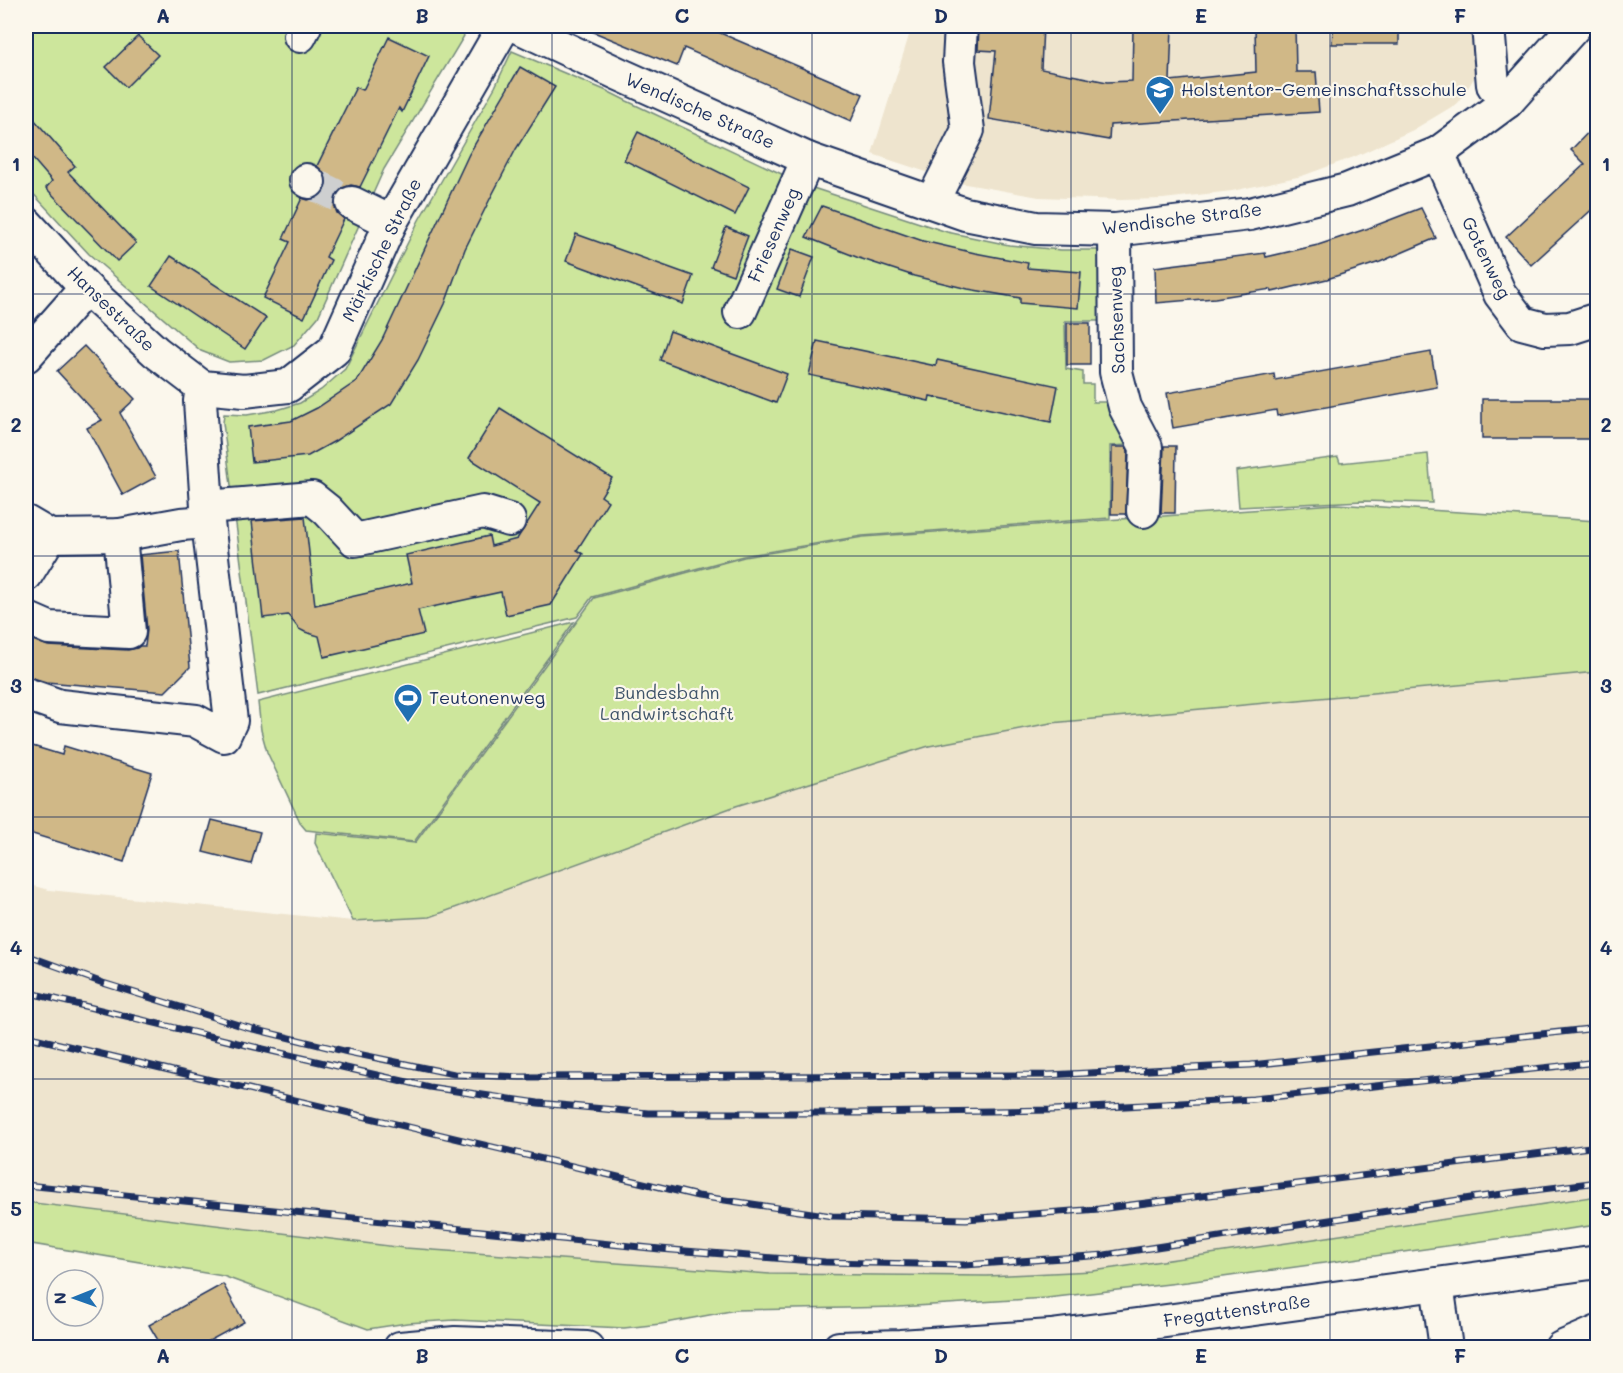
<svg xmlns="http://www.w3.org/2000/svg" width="1623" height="1373" font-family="Mali,sans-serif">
<rect width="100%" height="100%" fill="#fbf7ec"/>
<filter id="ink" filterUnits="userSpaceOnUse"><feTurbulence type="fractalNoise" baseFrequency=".0167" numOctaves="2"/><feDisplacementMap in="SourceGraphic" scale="12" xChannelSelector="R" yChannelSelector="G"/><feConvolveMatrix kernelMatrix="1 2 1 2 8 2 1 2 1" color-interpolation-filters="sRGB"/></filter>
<g filter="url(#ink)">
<g fill="#eee4ce">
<polygon points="912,26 1474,26 1478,72 1458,103 1413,130 1354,157 1302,176 1232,191 1163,199 1121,200 1039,197 960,183 872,154"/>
<polygon points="1597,672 1597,1196 1264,1247 1093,1271 987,1276 770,1274 405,1248 26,1202 26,884 49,890 353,921 430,917 736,806 929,746 1051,723"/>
</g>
<g fill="#cde69c" stroke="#748a7d" stroke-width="1.5">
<polygon points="26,26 461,26 464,36 384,169 318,317 294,345 264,360 229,362 201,351 89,254 26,186"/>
<polygon points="512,51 607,91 627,101 807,186 947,232 1009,245 1061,250 1103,250 1103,321 1065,321 1066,369 1083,372 1083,384 1093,384 1093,402 1105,402 1131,436 1130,445 1110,446 1110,518 862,536 743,556 592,597 577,617 258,695 223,423 224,414 247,415 277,410 300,403 321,390 345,369 419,220 495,87"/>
<polygon points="1428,454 1432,503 1363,501 1239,507 1236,471 1338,457 1340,463"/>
<polygon points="1335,504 1597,521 1597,672 1051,723 929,746 736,806 430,917 353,921 315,843 316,833 415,843 594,598 744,557 863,537"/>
<polygon points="574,622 414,842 306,830 301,824 267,752 261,730 258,702"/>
<polygon points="1597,1196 1597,1225 1187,1282 1047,1298 899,1307 736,1310 661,1324 624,1328 455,1320 407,1323 368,1329 223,1276 26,1243 26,1202 405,1248 770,1274 987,1276 1093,1271 1314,1239"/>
</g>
<g fill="#d0b887" stroke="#1b2f5e" stroke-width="1.5">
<polygon points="579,26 704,26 863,94 851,121 684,48 677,66"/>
<polygon points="979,26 1043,26 1041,69 1107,82 1132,81 1133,26 1172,26 1170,81 1256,72 1255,26 1295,26 1296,72 1316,72 1319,112 1110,125 1109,140 989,119 996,51 978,50"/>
<polygon points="1333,26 1399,26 1399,44 1332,44"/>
<polygon points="138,36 158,55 126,87 106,67"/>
<polygon points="389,37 429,56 402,112 399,108 360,187 351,185 342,188 336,196 334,205 337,213 344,219 326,257 331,260 304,318 263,298 290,242 283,239 302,198 308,200 316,198 324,191 327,183 325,175 317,166 356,87 363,90"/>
<polygon points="520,67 555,87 516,149 490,199 465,249 445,304 418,360 391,404 335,441 308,456 252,462 248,427 291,421 317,408 357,381 382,340 469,154"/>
<polygon points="26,110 75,166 68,172 136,243 117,261 46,188 52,181 26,151"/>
<polygon points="1598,122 1598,204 1531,265 1506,237 1585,164 1571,150"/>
<polygon points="638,132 749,187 735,215 624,160"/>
<polygon points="822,206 923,241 975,253 1028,263 1027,268 1081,272 1078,308 1020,303 1020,298 968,289 914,276 859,258 806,237"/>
<polygon points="1421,208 1436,238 1380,262 1327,279 1272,292 1271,289 1215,298 1156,303 1155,267 1265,253 1266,257 1318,245 1369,228"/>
<polygon points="726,227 748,236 733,275 711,267"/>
<polygon points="576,234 693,276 683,304 566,261"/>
<polygon points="792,249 814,257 799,297 777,289"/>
<polygon points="171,256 266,318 245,349 151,286"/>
<rect x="1067" y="323" width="23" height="42"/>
<polygon points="670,331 787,374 776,403 660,360"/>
<polygon points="817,341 936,366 937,360 1058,386 1051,422 930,396 929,401 809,375"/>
<polygon points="84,346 135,399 120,413 156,477 123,495 87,428 102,420 57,371"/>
<polygon points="1431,352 1437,387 1277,416 1276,410 1173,428 1167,393 1274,374 1275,380"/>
<rect x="1482" y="399" width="116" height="40"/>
<polygon points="500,408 612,478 601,496 608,501 577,550 583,554 551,605 506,615 501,592 418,610 424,634 324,657 319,636 305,632 299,629 288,615 263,618 252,521 305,517 315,605 412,583 406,555 489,536 491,546 517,539 540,503 469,458"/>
<polygon points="1164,446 1176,446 1175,513 1161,513"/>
<polygon points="1112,447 1126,447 1128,451 1126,514 1111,514"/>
<polygon points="179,551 190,667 165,692 46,682 26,676 26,637 48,646 128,650 137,648 140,646 145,646 147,630 140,555"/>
<polygon points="26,744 62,755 64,746 152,773 124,862 26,832"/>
<polygon points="212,820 260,832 251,864 203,852"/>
<polygon points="223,1284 244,1322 198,1347 162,1347 149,1325"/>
</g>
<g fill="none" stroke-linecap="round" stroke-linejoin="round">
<polyline stroke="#cecfd0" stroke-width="32" stroke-dasharray="32 16" stroke-linecap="butt" points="309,182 352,203"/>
<g stroke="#1b2f5e" stroke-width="36">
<g id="minor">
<polyline points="517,26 619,74 808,159 965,214 1036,228 1115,230 1250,214 1347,190 1438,153 1507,102 1575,26"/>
<polyline points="1488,26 1493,85 1507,102"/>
<polyline points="300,36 305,26"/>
<polyline points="1438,153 1500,294 1522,323 1545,329 1570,328 1598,319"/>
<polyline points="306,180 309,182"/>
<polyline points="932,202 968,130 959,62 961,26"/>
<polyline points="352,203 391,222"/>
<polyline points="26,223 86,288 156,352 202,387"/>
<polyline points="1115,230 1116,372 1125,407 1146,447 1143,511"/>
<polyline points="740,312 808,159"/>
<polyline points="26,356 86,288"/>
<polyline points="202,387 244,391 288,386 334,350 391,222 504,26"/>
<polyline points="207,507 312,498 327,510 355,540 483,512 509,520"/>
<polyline points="26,522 50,536 120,535 181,524 208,522"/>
<polyline points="26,575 50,536"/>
<polyline points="26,618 49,628 129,632 120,535"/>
<polyline points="26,694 60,706 196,721 224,736 231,721 208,522 200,401 202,387"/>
<polyline points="1437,1284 1446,1348"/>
<polyline points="400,1348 455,1343 587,1348"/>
<polyline points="839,1348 900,1346 1051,1336 1144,1324 1598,1262"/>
<polyline points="1561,1348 1598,1332"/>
</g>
</g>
<use href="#minor" stroke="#fbf7ec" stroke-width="32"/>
<g stroke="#1b2f5e" stroke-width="7">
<g id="rail">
<polyline points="26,955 103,983 245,1027 348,1052 454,1074 520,1077 1048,1075 1251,1065 1598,1028"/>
<polyline points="26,992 263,1049 429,1087 538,1103 648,1113 858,1113 1053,1110 1253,1099 1598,1062"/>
<polyline points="26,1036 698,1196 832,1216 966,1219 1099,1209 1598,1146"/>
<polyline points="26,1185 660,1249 825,1262 965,1265 1105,1255 1471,1198 1598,1182"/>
</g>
</g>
<use href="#rail" stroke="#fbf7ec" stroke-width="4.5" stroke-dasharray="14" stroke-linecap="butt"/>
</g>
</g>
<path fill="none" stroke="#1b2f5e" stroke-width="1.5" stroke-opacity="0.55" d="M292 26V1348M552 26V1348M812 26V1348M1071 26V1348M1330 26V1348M26 294H1598M26 556H1598M26 817H1598M26 1079H1598"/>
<defs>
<g id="school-pin" transform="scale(1.5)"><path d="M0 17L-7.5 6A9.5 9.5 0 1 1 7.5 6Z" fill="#1f6fb2" stroke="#fbf7ec"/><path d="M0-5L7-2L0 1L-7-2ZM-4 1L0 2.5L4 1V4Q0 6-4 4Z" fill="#fff"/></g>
<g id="stadium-pin" transform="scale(1.5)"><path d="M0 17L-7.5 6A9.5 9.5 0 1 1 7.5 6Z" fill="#1f6fb2" stroke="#fbf7ec"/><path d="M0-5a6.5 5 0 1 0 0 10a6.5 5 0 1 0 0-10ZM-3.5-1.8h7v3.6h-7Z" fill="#fff"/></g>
</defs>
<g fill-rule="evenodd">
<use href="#school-pin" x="1160" y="90"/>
<use href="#stadium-pin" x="408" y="698"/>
</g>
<g text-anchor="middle" stroke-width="4.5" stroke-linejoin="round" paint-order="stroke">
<g font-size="18" fill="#1b2f5e" stroke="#fbf7ec" text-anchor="start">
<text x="1181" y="96">Holstentor-Gemeinschaftsschule</text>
<text x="429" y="704">Teutonenweg</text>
</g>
<g font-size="18" fill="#1b2f5e" stroke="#fbf7ec">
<text transform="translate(700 111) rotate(24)" y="6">Wendische Straße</text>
<text transform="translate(1182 219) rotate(-7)" y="6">Wendische Straße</text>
<text transform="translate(774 235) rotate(-66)" y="6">Friesenweg</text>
<text transform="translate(382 250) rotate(-64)" y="6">Märkische Straße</text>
<text transform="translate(1486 258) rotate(64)" y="6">Gotenweg</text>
<text transform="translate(111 309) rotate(44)" y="6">Hansestraße</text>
<text transform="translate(1117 320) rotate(-92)" y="6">Sachsenweg</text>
<text transform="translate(1237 1311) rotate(-8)" y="6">Fregattenstraße</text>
</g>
<g font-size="18" fill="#3f546a" stroke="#fbf7ec">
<text x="667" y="699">Bundesbahn<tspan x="667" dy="21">Landwirtschaft</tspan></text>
</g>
</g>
<rect width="1623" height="1373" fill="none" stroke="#fbf7ec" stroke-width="66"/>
<g transform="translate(75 1298) rotate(269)"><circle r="28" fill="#fbf7ec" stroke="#a1a7b3" stroke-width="1.5"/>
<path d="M0-4.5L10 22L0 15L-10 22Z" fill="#1f6fb2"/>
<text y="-9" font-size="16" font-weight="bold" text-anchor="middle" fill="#1b2f5e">N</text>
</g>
<rect x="33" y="33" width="1557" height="1307" fill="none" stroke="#1b2f5e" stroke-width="2"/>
<g font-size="20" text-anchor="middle" font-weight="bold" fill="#1b2f5e">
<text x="163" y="23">A</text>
<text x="422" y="23">B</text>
<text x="682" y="23">C</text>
<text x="941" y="23">D</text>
<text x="1201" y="23">E</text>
<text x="1460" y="23">F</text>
<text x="16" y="171">1</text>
<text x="1606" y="171">1</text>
<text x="16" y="432">2</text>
<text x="1606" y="432">2</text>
<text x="16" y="693">3</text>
<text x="1606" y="693">3</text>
<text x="16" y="955">4</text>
<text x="1606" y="955">4</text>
<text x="16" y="1216">5</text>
<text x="1606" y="1216">5</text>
<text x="163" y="1363">A</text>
<text x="422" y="1363">B</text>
<text x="682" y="1363">C</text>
<text x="941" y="1363">D</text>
<text x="1201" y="1363">E</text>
<text x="1460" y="1363">F</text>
</g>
</svg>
